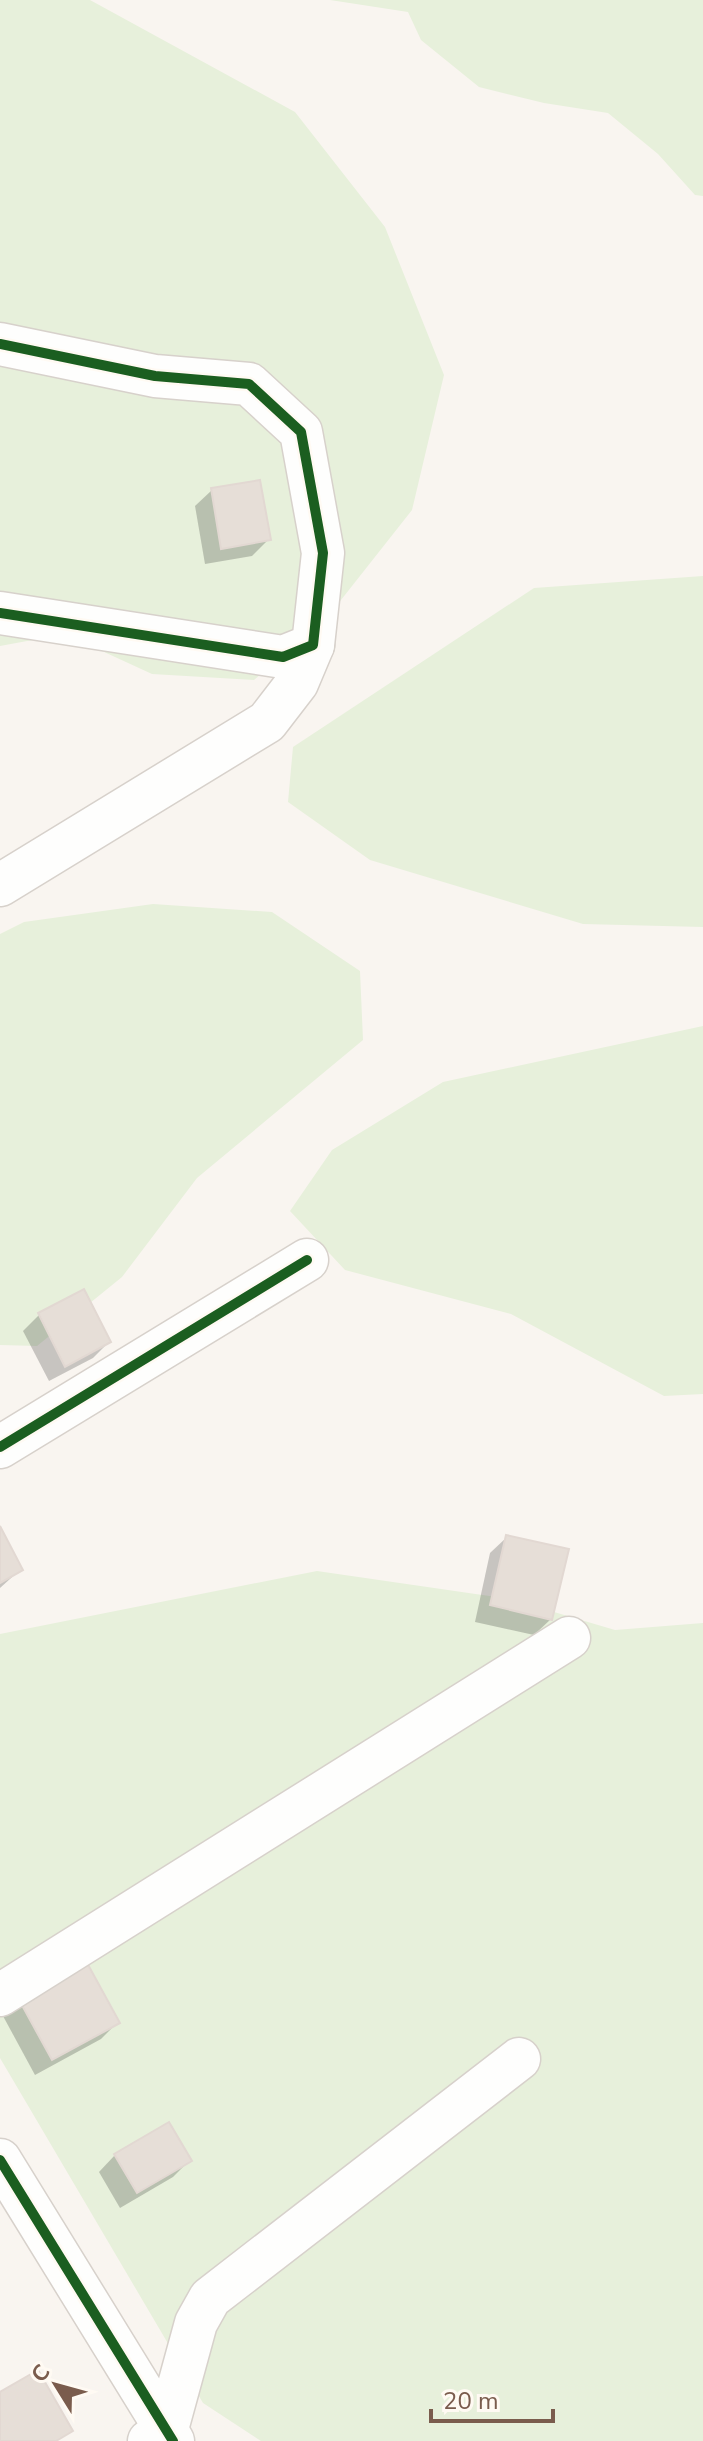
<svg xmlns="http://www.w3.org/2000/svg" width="703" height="2441" font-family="'Nunito Sans',sans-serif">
<rect width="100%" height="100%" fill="#f9f5f0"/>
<g fill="#e7f0db">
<polygon points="0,0 90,0 295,112 385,227 444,375 412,510 326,619 254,680 152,674 65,634 0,646"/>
<polygon points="330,0 703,0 703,196 695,195 658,154 608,113 544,103 479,87 421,40 408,12"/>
<polygon points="703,576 703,927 583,924 370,860 288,802 293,747 534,588"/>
<polygon points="153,904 272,912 360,971 363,1040 197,1178 122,1277 37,1346 0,1345 0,934 24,922"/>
<polygon points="703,1026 703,1394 664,1396 511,1314 345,1270 290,1211 332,1150 443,1082"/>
<polygon points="317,1571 510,1599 615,1630 703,1623 703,2441 261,2441 203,2403 0,2058 0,1634"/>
</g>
<g fill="#0003">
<polygon points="212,490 268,540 252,556 205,564 195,506"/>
<polygon points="83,1292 109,1342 93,1358 49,1381 23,1331 39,1315"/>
<polygon points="0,1531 21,1569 0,1588"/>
<polygon points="507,1537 551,1619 534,1635 475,1622 490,1553"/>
<polygon points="20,2000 117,2023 101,2039 35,2075 3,2016"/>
<polygon points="168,2125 189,2161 173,2177 120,2208 99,2172 115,2155"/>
</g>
<g fill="#e6ded7" stroke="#e2d8d2" stroke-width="2">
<polygon points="260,480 271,540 221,549 211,488"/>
<polygon points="84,1289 111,1342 65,1367 38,1313"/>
<polygon points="0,1526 23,1570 0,1583"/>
<polygon points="506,1535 569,1549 552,1620 490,1605"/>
<polygon points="86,1961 120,2023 52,2060 18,1998"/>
<polygon points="169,2122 192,2161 137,2193 114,2154"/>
<polygon points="38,2370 73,2431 56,2441 0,2441 0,2392"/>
</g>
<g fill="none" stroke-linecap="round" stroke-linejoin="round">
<g stroke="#d7d1cb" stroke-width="45">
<g id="minor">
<polyline points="0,344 155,376 249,384 301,432 323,553 313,645 283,657 0,613"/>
<polyline points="0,885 267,722 297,683 313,645"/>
<polyline points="0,1447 307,1260"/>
<polyline points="0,1995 569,1638"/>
<polyline points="0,2160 173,2441"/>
<polyline points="149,2441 167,2429 196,2323 210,2298 519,2059"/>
</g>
</g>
<use href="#minor" stroke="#fefefd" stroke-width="42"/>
<g stroke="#fffaf3" stroke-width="15">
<g id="cycleway">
<polyline points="0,344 155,376 249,384 301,432 323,553 313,645 283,657 0,613"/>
<polyline points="0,1447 307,1260"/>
<polyline points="0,2160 173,2441"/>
</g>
</g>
<use href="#cycleway" stroke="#1b5e20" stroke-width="10"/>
</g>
<g transform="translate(56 2385) rotate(307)" stroke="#fffaf3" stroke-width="6" paint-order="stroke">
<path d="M0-6L14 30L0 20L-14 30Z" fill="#7a5c4d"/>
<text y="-12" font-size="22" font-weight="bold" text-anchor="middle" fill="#7a5c4d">С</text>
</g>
<path d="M431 2409v12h122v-12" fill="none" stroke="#7a5c4d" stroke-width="4"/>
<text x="443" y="2409" font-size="24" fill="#7a5c4d" stroke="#fffaf3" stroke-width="6" paint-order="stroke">20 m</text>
</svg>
